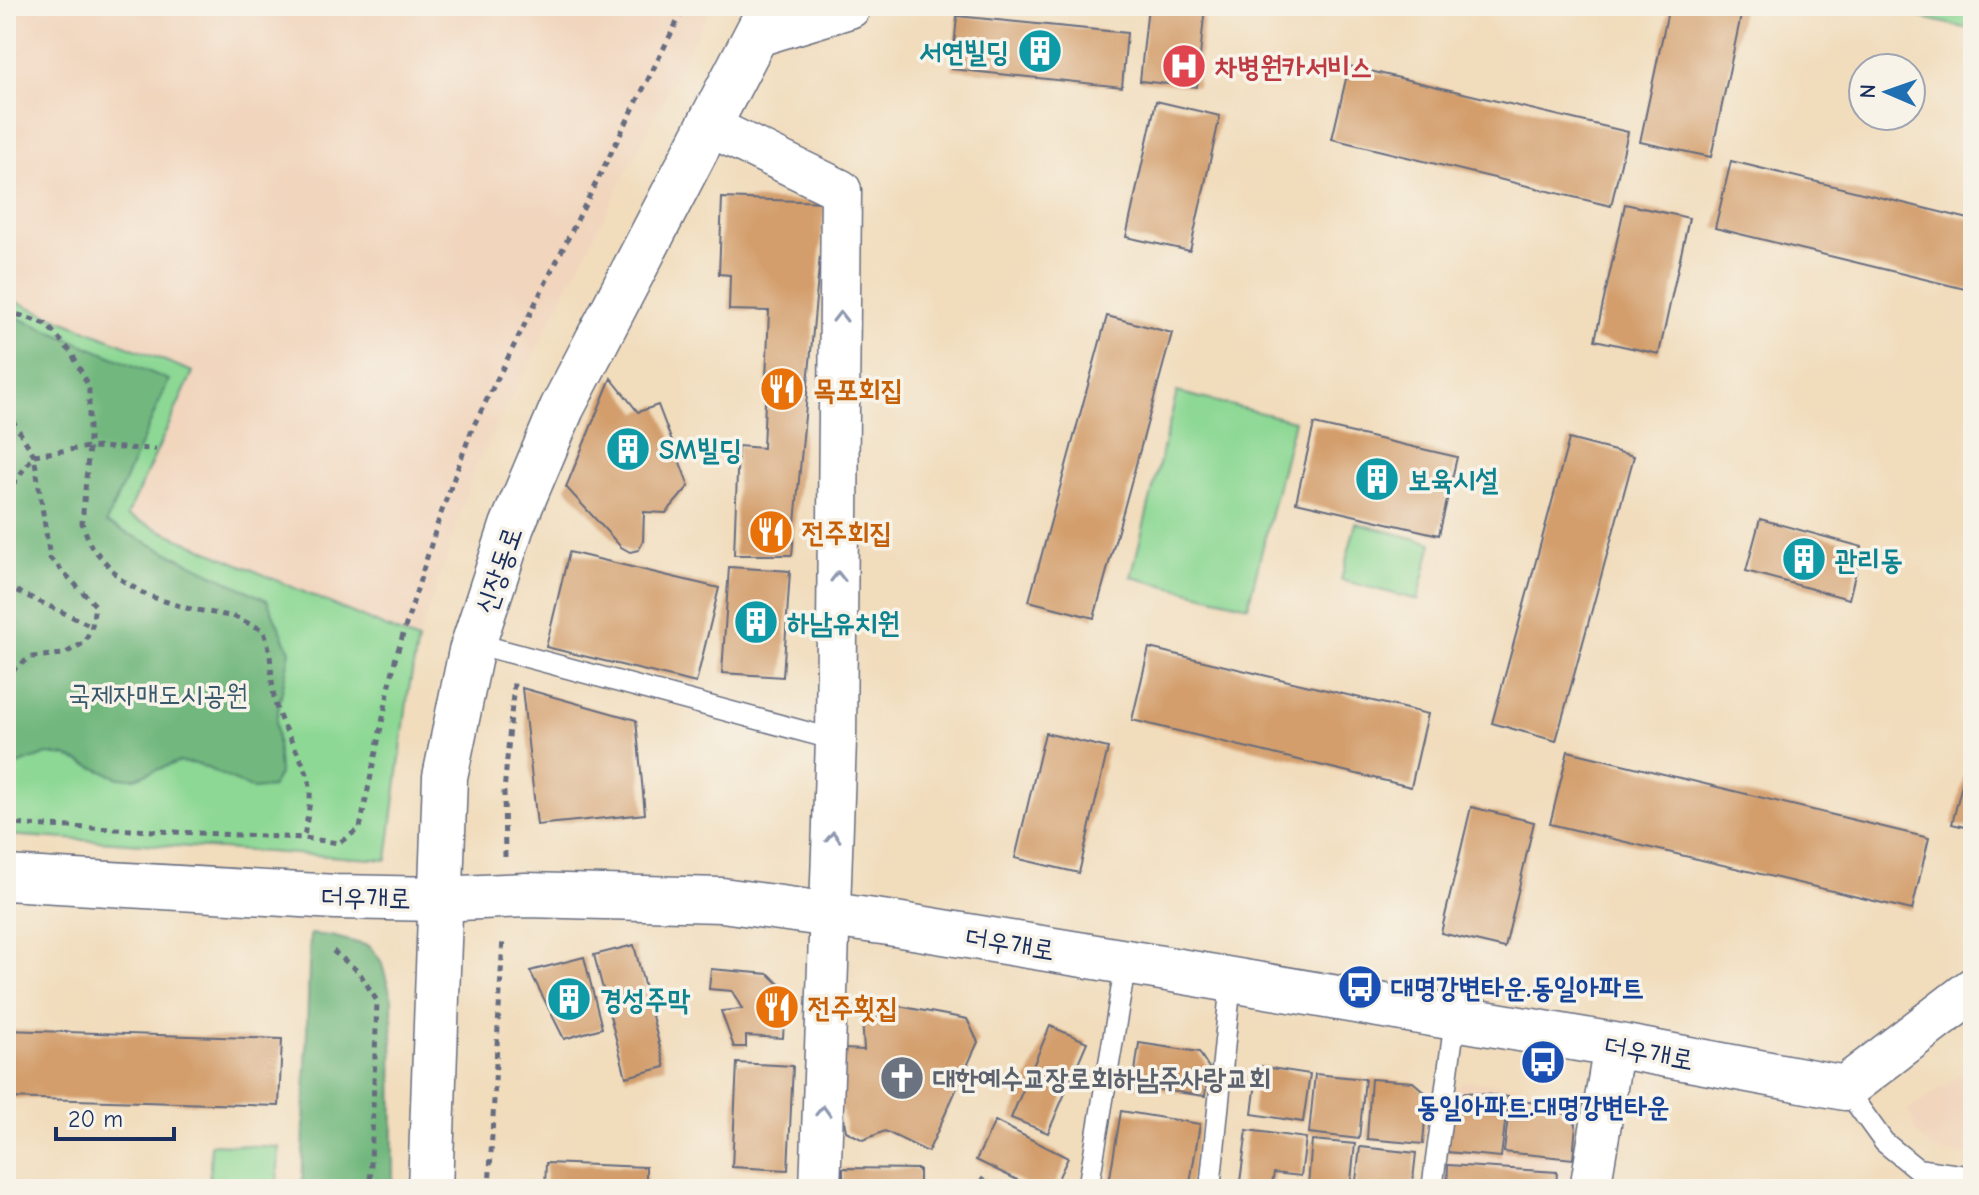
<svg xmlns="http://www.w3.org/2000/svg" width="1979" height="1195" font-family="'Comic Neue','Poor Story',sans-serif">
<rect width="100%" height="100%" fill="#f7f3e8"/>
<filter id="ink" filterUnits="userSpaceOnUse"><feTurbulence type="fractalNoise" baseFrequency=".0125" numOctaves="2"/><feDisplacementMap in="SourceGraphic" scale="16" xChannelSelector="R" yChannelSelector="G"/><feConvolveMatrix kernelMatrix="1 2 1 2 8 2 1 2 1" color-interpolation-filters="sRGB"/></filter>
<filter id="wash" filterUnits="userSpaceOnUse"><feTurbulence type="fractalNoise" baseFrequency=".006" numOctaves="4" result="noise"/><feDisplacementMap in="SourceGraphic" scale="32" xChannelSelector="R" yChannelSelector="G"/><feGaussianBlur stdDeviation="1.8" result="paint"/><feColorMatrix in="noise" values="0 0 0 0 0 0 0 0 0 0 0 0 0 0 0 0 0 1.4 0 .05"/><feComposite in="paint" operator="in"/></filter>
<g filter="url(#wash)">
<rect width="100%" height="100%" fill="#f1dcbb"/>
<g fill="#f1d5bd">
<polygon points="6,6 711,6 475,469 418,641 127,516 192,372 6,297"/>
<polygon points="1973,1065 1973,1156 1933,1150 1915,1132 1909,1111"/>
<polygon points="1465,1081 1564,1093 1583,1117 1572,1189 1433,1189 1444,1099"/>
</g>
<g fill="#8dd894" stroke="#548479" stroke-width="2">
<polygon points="1947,6 1973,6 1973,30 1915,16"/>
<polygon points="6,298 193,372 127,516 418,641 408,694 387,860 6,835"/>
<polygon points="1177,392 1294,421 1248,606 1131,577"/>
<polygon points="1356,523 1432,543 1418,600 1341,580"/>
<polygon points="211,1144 279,1147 277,1189 209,1189"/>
</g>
<g fill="#72b87e" stroke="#46746e" stroke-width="2">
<polygon points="6,313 169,380 106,523 267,600 290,651 276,721 279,774 272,787 253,789 198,764 178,762 135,778 119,778 66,756 47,754 6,769"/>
<polygon points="310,934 331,936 369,946 381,961 392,999 393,1189 302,1189"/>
</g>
<g id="blocks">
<g fill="#d39e6c">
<polygon points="1148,6 1205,6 1197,87 1140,81"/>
<polygon points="1669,6 1743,6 1711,157 1640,142"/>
<polygon points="957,16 1127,33 1122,87 952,69"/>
<polygon points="1349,66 1628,132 1611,206 1332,139"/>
<polygon points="1156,101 1220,116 1190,251 1126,237"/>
<polygon points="1731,161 1973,220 1973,291 1715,228"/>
<polygon points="722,198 825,202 792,555 734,555 738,446 763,448 769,311 729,310 730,275 719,274"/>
<polygon points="1625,204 1689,218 1659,354 1595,340"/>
<polygon points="1107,316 1172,333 1094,618 1029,601"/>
<polygon points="611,378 638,412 658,405 689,486 666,513 644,512 643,541 639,550 630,552 621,547 566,487"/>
<polygon points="1314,424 1457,457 1439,535 1296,502"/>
<polygon points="1569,439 1634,456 1556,741 1492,723"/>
<polygon points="1760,519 1862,547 1849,599 1746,571"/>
<polygon points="569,552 719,588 696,683 546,647"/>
<polygon points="729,567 790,571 783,677 722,673"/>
<polygon points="1149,648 1428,714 1411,787 1132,720"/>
<polygon points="522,688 636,720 645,814 537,825"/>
<polygon points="1045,733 1108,748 1079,873 1015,858"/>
<polygon points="1972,744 1973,744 1973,829 1952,824"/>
<polygon points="1568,751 1929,838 1912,910 1550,824"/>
<polygon points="1471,807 1534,822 1505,948 1441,933"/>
<polygon points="634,945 665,1067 626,1077 594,955"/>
<polygon points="584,957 602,1028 564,1039 530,971"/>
<polygon points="711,969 769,974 781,986 785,1004 783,1038 746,1036 746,1047 734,1047 721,1011 742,1009 732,991 709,989"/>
<polygon points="861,999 967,1019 978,1042 928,1152 885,1131 863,1140 846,1131 841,1105 843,1049 864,1050"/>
<polygon points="1050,1026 1087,1042 1048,1133 1011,1118"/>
<polygon points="6,1030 282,1039 279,1106 6,1098"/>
<polygon points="1139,1043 1199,1052 1209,1068 1205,1096 1133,1086"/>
<polygon points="737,1063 793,1066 788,1170 732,1167"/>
<polygon points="1258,1066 1310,1074 1303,1122 1252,1114"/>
<polygon points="1315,1074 1365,1079 1359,1139 1309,1133"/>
<polygon points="1371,1079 1413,1082 1427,1094 1423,1144 1367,1139"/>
<polygon points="1465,1092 1508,1097 1501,1157 1447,1152 1452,1104"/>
<polygon points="1510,1100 1554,1105 1576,1124 1573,1159 1504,1152"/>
<polygon points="1121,1111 1200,1124 1189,1189 1146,1189 1109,1183"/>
<polygon points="995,1121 1068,1158 1053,1189 1036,1189 976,1160"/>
<polygon points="1247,1130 1306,1138 1301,1176 1274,1173 1271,1189 1239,1189"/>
<polygon points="1312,1140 1355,1144 1350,1189 1327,1189 1327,1187 1308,1185"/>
<polygon points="1360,1147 1416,1153 1412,1189 1355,1189"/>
<polygon points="546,1163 646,1167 646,1189 545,1189"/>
<polygon points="1448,1165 1557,1172 1556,1189 1447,1189"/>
<polygon points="843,1168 919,1169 919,1189 843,1189"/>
<polygon points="982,1178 1000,1189 975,1189"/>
</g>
</g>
</g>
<g filter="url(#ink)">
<use href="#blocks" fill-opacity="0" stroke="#666c7f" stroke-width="2"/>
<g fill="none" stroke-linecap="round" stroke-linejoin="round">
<g stroke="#666c7f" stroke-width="23">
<g id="service">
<polyline points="474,643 836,740"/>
<polyline points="1845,1088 1884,1142 1917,1169 1973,1177"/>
<polyline points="1088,1189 1126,962"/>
<polyline points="1210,1189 1231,981"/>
<polyline points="1432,1189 1455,1020"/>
</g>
</g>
<g stroke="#666c7f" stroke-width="43">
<g id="minor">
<polyline points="709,126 841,190 836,740 820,1189"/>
<polyline points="1590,1189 1614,1045"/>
</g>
</g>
<g stroke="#666c7f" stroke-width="47">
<g id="tertiary">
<polyline points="757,34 849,6"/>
<polyline points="6,878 336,897 439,899 526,895 722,900 889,923 1126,962 1614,1045 1845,1088 1973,990"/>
</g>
</g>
<g stroke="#666c7f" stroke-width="47">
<polyline id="secondary" points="430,1189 445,777 471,651 512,526 562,408 771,6"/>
</g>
<g stroke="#666c7f" stroke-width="5" stroke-dasharray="6 6" stroke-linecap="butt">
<path d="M6 313H13L46 324 71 352 89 387V447L82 523 91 546 120 579 146 595 186 608 235 617 263 630C273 652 270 674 274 697 279 727 299 749 308 777 314 795 306 820 304 838"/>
<polyline points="6,410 34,455 50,558 95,605 92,626 85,642 64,654 31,657 6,675"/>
<polyline points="6,494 34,455 89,447 156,449"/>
<polyline points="6,586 92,626"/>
<polyline points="6,824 304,838 339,843 360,828 395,660 439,519 472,429 685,6"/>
<polyline points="505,857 504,792 514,683"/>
<polyline points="333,951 359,972 377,1001 370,1189"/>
<polyline points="489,1189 503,938"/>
</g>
<use href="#service" stroke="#fff" stroke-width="20"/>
<use href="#minor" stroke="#fff" stroke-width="40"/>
<use href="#tertiary" stroke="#fff" stroke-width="44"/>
<use href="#secondary" stroke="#fff" stroke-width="44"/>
</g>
<defs><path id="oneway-chevron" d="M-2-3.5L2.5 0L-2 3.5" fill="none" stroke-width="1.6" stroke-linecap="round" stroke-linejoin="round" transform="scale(2)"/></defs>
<g stroke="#8d97ae">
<use href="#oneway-chevron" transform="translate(840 317) rotate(-90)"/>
<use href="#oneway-chevron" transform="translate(838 577) rotate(-90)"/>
<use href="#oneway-chevron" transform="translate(833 837) rotate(-88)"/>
<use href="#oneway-chevron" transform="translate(823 1111) rotate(-88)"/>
</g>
</g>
<defs>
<g id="building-disc" transform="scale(2.3)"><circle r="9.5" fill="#0f9aa8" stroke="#f7f3e8"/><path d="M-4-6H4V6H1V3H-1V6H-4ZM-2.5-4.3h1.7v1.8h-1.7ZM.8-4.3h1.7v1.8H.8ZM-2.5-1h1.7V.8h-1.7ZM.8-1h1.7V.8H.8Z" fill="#fff"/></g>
<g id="hospital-disc" transform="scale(2.3)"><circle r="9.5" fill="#e0444e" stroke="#f7f3e8"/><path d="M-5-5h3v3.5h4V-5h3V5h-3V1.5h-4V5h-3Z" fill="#fff"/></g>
<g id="restaurant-disc" transform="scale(2.3)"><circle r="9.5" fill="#e8710a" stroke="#f7f3e8"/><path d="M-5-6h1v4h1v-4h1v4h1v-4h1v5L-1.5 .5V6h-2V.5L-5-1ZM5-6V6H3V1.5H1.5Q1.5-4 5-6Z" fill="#fff"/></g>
<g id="bus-disc" transform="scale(2.3)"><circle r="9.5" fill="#1a4fb4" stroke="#f7f3e8"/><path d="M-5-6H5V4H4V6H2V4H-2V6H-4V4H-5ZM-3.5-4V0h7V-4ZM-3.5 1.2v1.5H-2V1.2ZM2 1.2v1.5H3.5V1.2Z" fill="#fff"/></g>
<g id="church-disc" transform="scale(2.3)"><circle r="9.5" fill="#6b7280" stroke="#f7f3e8"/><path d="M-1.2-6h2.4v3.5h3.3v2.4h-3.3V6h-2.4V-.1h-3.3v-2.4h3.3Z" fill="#fff"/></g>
</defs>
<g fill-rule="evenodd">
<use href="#building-disc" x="1040" y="51"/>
<use href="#hospital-disc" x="1184" y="66"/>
<use href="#restaurant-disc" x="782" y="389"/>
<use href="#building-disc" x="628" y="449"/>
<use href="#building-disc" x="1377" y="479"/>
<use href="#restaurant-disc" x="771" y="532"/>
<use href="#building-disc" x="1804" y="559"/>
<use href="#building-disc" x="756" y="622"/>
<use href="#bus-disc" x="1360" y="987"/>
<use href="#building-disc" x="569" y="999"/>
<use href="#restaurant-disc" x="777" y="1007"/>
<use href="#bus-disc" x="1543" y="1062"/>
<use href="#church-disc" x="902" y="1078"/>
</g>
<g text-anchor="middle" stroke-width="7" stroke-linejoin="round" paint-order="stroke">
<g font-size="28" font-weight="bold" fill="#0d838f" stroke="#f7f3e8" text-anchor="start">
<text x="1009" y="61" text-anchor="end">서연빌딩</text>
<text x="659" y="459">SM빌딩</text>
<text x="1408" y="489">보육시설</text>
<text x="1835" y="569">관리동</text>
<text x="787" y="632">하남유치원</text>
<text x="600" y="1009">경성주막</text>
</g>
<g font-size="28" font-weight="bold" fill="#be3a42" stroke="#f7f3e8" text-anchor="start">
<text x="1215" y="76">차병원카서비스</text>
</g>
<g font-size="28" font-weight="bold" fill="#c56008" stroke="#f7f3e8" text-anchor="start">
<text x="813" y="399">목포회집</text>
<text x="802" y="542">전주회집</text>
<text x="808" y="1017">전주횟집</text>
</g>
<g font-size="28" fill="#1b2f5e" stroke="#f7f3e8">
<text transform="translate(498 570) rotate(-71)" y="10">신장동로</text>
<text transform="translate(366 897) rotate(1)" y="10">더우개로</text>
<text transform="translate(1010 943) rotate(9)" y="10">더우개로</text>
<text transform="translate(1649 1052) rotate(10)" y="10">더우개로</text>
</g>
<g font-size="28" fill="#38596c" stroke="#f7f3e8">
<text x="158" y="704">국제자매도시공원</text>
</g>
<g font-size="28" font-weight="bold" fill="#164399" stroke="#f7f3e8" text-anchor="start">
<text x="1391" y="997">대명강변타운.동일아파트</text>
<text x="1543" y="1116" text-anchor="middle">동일아파트.대명강변타운</text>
</g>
<g font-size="28" font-weight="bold" fill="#5b616d" stroke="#f7f3e8" text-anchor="start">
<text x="933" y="1088">대한예수교장로회하남주사랑교회</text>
</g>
</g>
<rect width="1979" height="1195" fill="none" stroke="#f7f3e8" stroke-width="32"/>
<g transform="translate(1887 92) rotate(272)"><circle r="38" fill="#f7f3e8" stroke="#9fa5b1" stroke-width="2"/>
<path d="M0-6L14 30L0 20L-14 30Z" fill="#1f6fb2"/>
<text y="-12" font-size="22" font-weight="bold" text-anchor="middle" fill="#1b2f5e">N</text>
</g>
<path d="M56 1127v12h118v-12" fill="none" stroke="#1b2f5e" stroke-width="4"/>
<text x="68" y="1127" font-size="24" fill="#1b2f5e" stroke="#f7f3e8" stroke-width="6" paint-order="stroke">20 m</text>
</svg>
